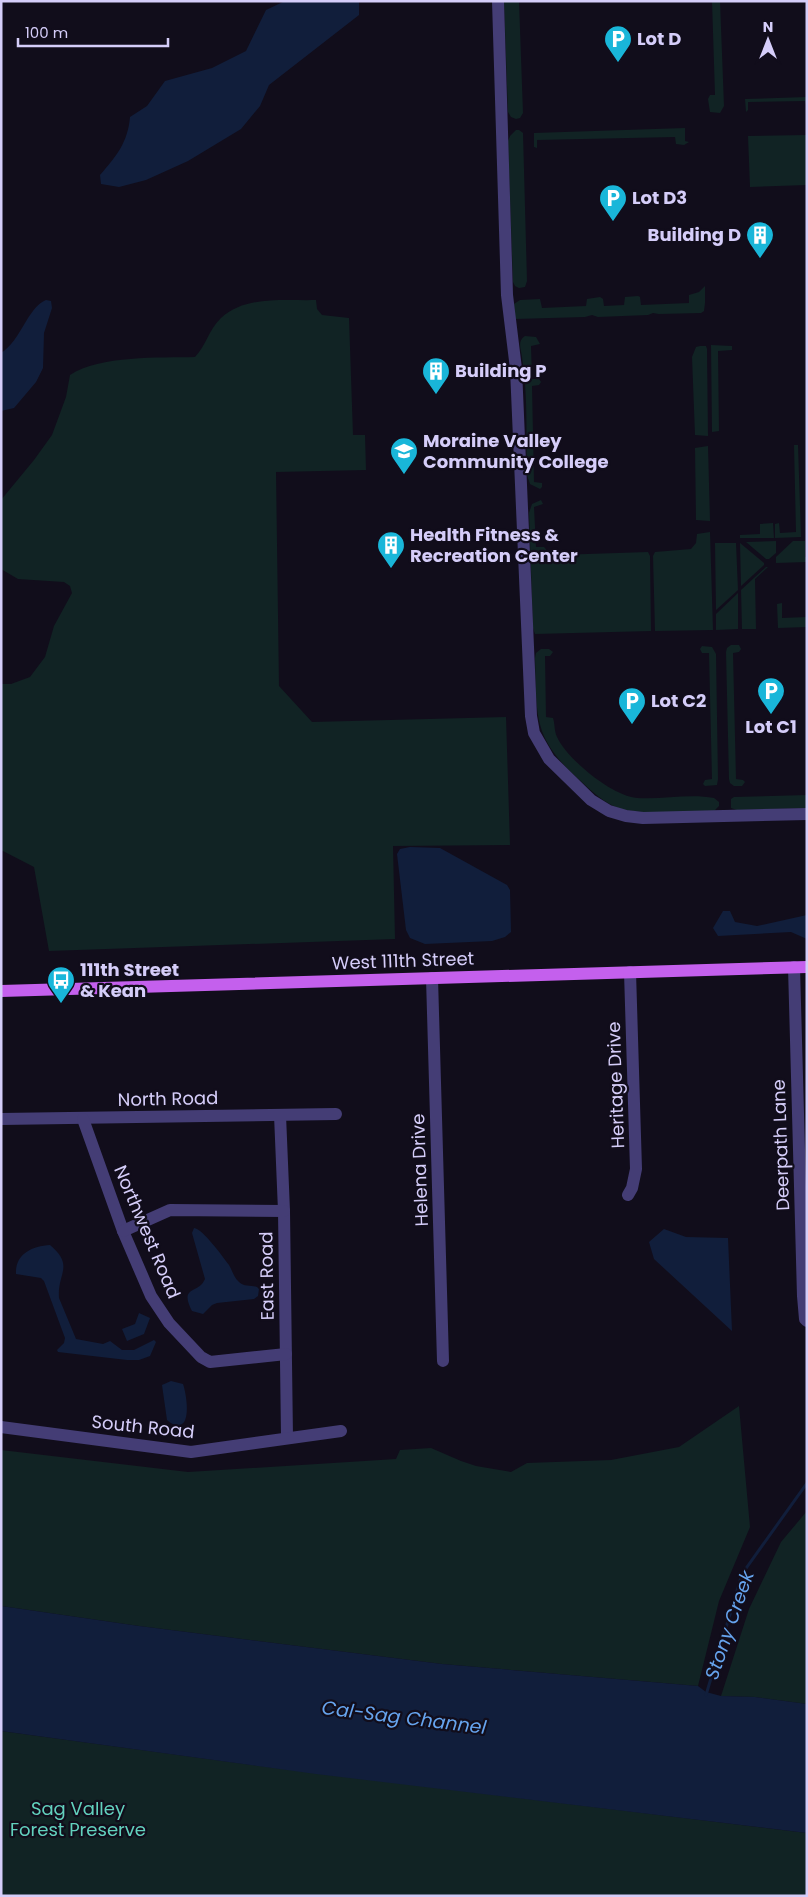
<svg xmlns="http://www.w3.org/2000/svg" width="808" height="1897" font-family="Poppins,sans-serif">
<rect width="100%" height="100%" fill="#110d1b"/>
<g fill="#112324">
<polygon points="504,1 519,1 523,113 520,118 516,119 511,117 508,112"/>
<polygon points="712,1 720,1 724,106 720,113 710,112 708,99 710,95 715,95"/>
<polygon points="807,97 807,109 805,101 748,102 748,110 746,112 745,99"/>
<polygon points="685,128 685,141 689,142 684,145 676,144 675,137 537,140 537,148 534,147 534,133"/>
<polygon points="516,130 519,130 523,133 527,281 525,287 519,288 515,286 513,282 508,141 510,136"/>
<polygon points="807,135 807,185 750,187 748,136"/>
<polygon points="705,286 705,303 704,311 701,313 659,314 653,313 648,315 598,317 592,315 585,317 515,319 514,304 520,300 540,299 542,308 586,306 587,299 600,297 603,299 604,306 624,305 625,297 638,296 640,297 641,305 689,303 689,295 699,292"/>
<path d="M316 300 317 309 322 315 349 318 353 435H365L366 470 276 472 279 686 312 722 506 717 510 845 393 846 395 939 49 951 34 867 1 850V684H11L30 677 45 657 54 626 72 593 70 586 64 582 18 579 1 569V500L34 460 52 435 66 397 70 375C100 355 160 358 195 357 206 346 209 329 221 318 246 295 285 301 316 300Z"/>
<path d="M525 336 536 337 540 344 531 346 532 379H539L541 382 539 385 532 386 534 482 542 483V487L540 489 530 484 527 475C526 437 528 394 522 357 521 348 517 341 525 336Z"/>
<polygon points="711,345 732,346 732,350 718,351 719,431 712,432"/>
<polygon points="700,346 706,346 707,349 708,436 695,435 692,357 696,347"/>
<polygon points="794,445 798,445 801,537 775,538 775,524 779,523 780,533 796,532"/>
<polygon points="708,446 710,521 696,520 695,448"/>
<polygon points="541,500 543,504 534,507 536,547 544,547 549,553 557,555 648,552 650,556 651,631 535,634 533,628 529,513 532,504"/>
<polygon points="773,523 774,538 740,538 740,535 760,534 760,524"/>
<polygon points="710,532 713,630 655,631 653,556 655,552 691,549 696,543 697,534"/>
<polygon points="776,541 776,553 769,559 766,559 746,542"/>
<polygon points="793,541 805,541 805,557 807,557 807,562 776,563 776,557"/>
<polygon points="715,543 736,543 738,590 716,610"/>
<polygon points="740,543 764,563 764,565 741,586"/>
<polygon points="766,567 768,567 755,579 756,629 742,629 741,590"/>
<polygon points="738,593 738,629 716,630 716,614"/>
<polygon points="782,603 782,618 807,617 807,627 778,628 777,604"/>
<polygon points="731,645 739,645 741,649 739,652 733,653 736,779 743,780 745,782 742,786 734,786 730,783 729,779 726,652 727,648"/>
<polygon points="702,646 712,647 716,654 718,779 717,785 705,786 703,784 705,780 712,779 709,653 702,653 700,649"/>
<path d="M541 649H549L553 652 550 656H545L546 717 553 718C555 724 554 730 557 737 567 759 612 796 637 798 662 800 689 793 714 798L719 802V806L714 811C685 811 655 815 626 810 609 807 596 795 584 784 533 739 537 722 535 658L536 653Z"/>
<polygon points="807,795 807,808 737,810 731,808 731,799 734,797"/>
<polygon points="739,1406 750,1527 719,1601 698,1686 442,1664 139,1626 1,1606 1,1450 188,1472 396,1459 400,1450 431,1448 461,1461 476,1466 511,1472 527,1463 611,1460 679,1447"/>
<polygon points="807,1511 807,1704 755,1697 721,1696 749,1609 781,1542"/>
<polygon points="1,1731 268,1767 807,1833 807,1896 1,1896"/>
</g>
<g fill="#111e3b">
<path d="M285 1H359V15L269 85 260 106 241 129 188 161 146 180 119 187 101 184 100 175C116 157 128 142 130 117L147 106 165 81 212 68 246 51 266 10Z"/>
<path d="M46 300 51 301 52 308 44 333 43 368 36 382 14 408 1 411V353C21 341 27 308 46 300Z"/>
<polygon points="410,847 440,848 507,885 510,890 511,932 505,937 492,941 425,944 410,938 406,930 397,854 400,849"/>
<polygon points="723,911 730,911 735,922 757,926 807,915 807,939 791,932 718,936 713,928"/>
<path d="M194 1228C203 1229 223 1257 229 1265 232 1270 234 1278 239 1282 244 1287 251 1285 257 1287L259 1289 258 1296 254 1299 217 1303 212 1305 203 1314 192 1311C179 1285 198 1295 205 1279L192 1233Z"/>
<polygon points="664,1229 686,1237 728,1238 732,1331 654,1259 649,1242"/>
<path d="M50 1245C75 1266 57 1273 59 1298L76 1339 103 1344 110 1341 122 1350H134L154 1340 156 1342 150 1356 139 1360H127L58 1352 57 1350 64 1343 65 1338 44 1281 41 1278 16 1274C15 1254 32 1246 50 1245Z"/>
<polygon points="139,1313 150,1318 144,1334 127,1341 122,1329 135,1324"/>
<path d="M171 1381 183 1384C186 1392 192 1426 178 1425 174 1425 170 1423 167 1420L162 1385Z"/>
<polygon points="1,1606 139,1626 442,1664 698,1686 706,1692 721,1696 755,1697 807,1704 807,1833 316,1774 1,1731"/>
</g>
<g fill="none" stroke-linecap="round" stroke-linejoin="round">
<polyline stroke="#111e3b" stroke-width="3" points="706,1695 742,1574 807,1483"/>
<g stroke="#443d75" stroke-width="12">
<polyline points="498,1 507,295 516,369 531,716 534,733 549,759 591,800 609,811 626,816 643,818 807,814"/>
<polyline points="794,967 803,1296 805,1319 807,1321"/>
<polyline points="432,978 443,1361"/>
<polyline points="280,1115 284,1211 287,1437"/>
<polyline points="1,1119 336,1114"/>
<polyline points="83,1119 123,1231 151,1296 169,1323 201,1357 210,1362 286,1354"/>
<polyline points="628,1195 632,1188 636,1169 630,972"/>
<polyline points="123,1231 170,1210 284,1211"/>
<polyline points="1,1427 191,1452 341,1431"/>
</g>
<polyline stroke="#c460ed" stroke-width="12" points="1,991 807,967"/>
</g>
<defs>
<g id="parking-pin" transform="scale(1.4375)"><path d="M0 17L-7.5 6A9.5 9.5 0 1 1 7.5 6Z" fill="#19b6d9" stroke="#110d1b"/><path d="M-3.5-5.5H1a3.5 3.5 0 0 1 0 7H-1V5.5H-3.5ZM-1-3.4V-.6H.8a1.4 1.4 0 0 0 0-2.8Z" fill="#fff"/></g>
<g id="building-pin" transform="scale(1.4375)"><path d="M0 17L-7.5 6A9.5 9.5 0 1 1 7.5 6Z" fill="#19b6d9" stroke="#110d1b"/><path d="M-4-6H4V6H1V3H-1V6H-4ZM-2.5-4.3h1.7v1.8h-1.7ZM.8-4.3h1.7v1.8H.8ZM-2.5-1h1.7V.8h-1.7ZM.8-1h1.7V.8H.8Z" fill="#fff"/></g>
<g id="university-pin" transform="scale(1.4375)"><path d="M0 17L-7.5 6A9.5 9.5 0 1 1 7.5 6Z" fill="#19b6d9" stroke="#110d1b"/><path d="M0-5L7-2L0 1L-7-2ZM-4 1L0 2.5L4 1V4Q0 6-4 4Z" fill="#fff"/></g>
<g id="bus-pin" transform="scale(1.4375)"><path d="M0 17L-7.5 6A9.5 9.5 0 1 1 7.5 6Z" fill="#19b6d9" stroke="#110d1b"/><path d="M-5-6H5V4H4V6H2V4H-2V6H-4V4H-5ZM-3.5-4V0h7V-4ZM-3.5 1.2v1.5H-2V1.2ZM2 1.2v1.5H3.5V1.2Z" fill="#fff"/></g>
</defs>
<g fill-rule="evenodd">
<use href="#parking-pin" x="618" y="39"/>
<use href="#parking-pin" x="613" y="198"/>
<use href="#building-pin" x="760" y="235"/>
<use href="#building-pin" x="436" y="371"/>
<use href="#university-pin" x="404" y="451"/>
<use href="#building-pin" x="391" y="545"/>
<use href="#parking-pin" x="771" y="691"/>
<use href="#parking-pin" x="632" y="701"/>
<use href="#bus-pin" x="61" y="980"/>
</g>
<g text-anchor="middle" stroke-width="4.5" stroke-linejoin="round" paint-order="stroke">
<g font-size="18" font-weight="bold" fill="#d5cdf9" stroke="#110d1b" text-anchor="start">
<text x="637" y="45">Lot D</text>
<text x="632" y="204">Lot D3</text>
<text x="741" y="241" text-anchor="end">Building D</text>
<text x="455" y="377">Building P</text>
<text x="423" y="447">Moraine Valley<tspan x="423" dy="21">Community College</tspan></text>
<text x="410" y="541">Health Fitness &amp;<tspan x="410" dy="21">Recreation Center</tspan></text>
<text x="651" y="707">Lot C2</text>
<text x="771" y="733" text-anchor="middle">Lot C1</text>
<text x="80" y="976">111th Street<tspan x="80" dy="21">&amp; Kean</tspan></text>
</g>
<g font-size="18" fill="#d5cdf9" stroke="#110d1b">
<text transform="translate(403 961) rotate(-2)" y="6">West 111th Street</text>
<text transform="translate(616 1085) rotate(-92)" y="6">Heritage Drive</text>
<text transform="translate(168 1099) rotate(-1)" y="6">North Road</text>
<text transform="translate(781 1145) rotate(-92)" y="6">Deerpath Lane</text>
<text transform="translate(420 1170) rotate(-92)" y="6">Helena Drive</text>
<text transform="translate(147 1232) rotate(67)" y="6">Northwest Road</text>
<text transform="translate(267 1276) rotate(-91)" y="6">East Road</text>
<text transform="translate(143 1427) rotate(6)" y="6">South Road</text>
</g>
<g font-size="18" fill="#62d0bd" stroke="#110d1b">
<text x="78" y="1815">Sag Valley<tspan x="78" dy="21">Forest Preserve</tspan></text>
</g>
<g font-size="19" font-style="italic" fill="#66a4ee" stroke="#110d1b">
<text transform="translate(729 1625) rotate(-71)" y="7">Stony Creek</text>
<text transform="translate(404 1717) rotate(7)" y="7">Cal-Sag Channel</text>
</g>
</g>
<rect width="808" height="1897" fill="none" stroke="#d5cdf9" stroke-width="5"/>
<g transform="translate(768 40)" stroke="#110d1b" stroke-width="4" paint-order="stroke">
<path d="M0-4L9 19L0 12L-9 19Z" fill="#d5cdf9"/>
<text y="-8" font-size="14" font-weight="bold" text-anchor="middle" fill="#d5cdf9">N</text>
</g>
<path d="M18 38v8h150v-8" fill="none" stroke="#d5cdf9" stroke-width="2.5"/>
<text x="25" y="38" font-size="15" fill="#d5cdf9" stroke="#110d1b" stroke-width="4" paint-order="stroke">100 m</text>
</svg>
